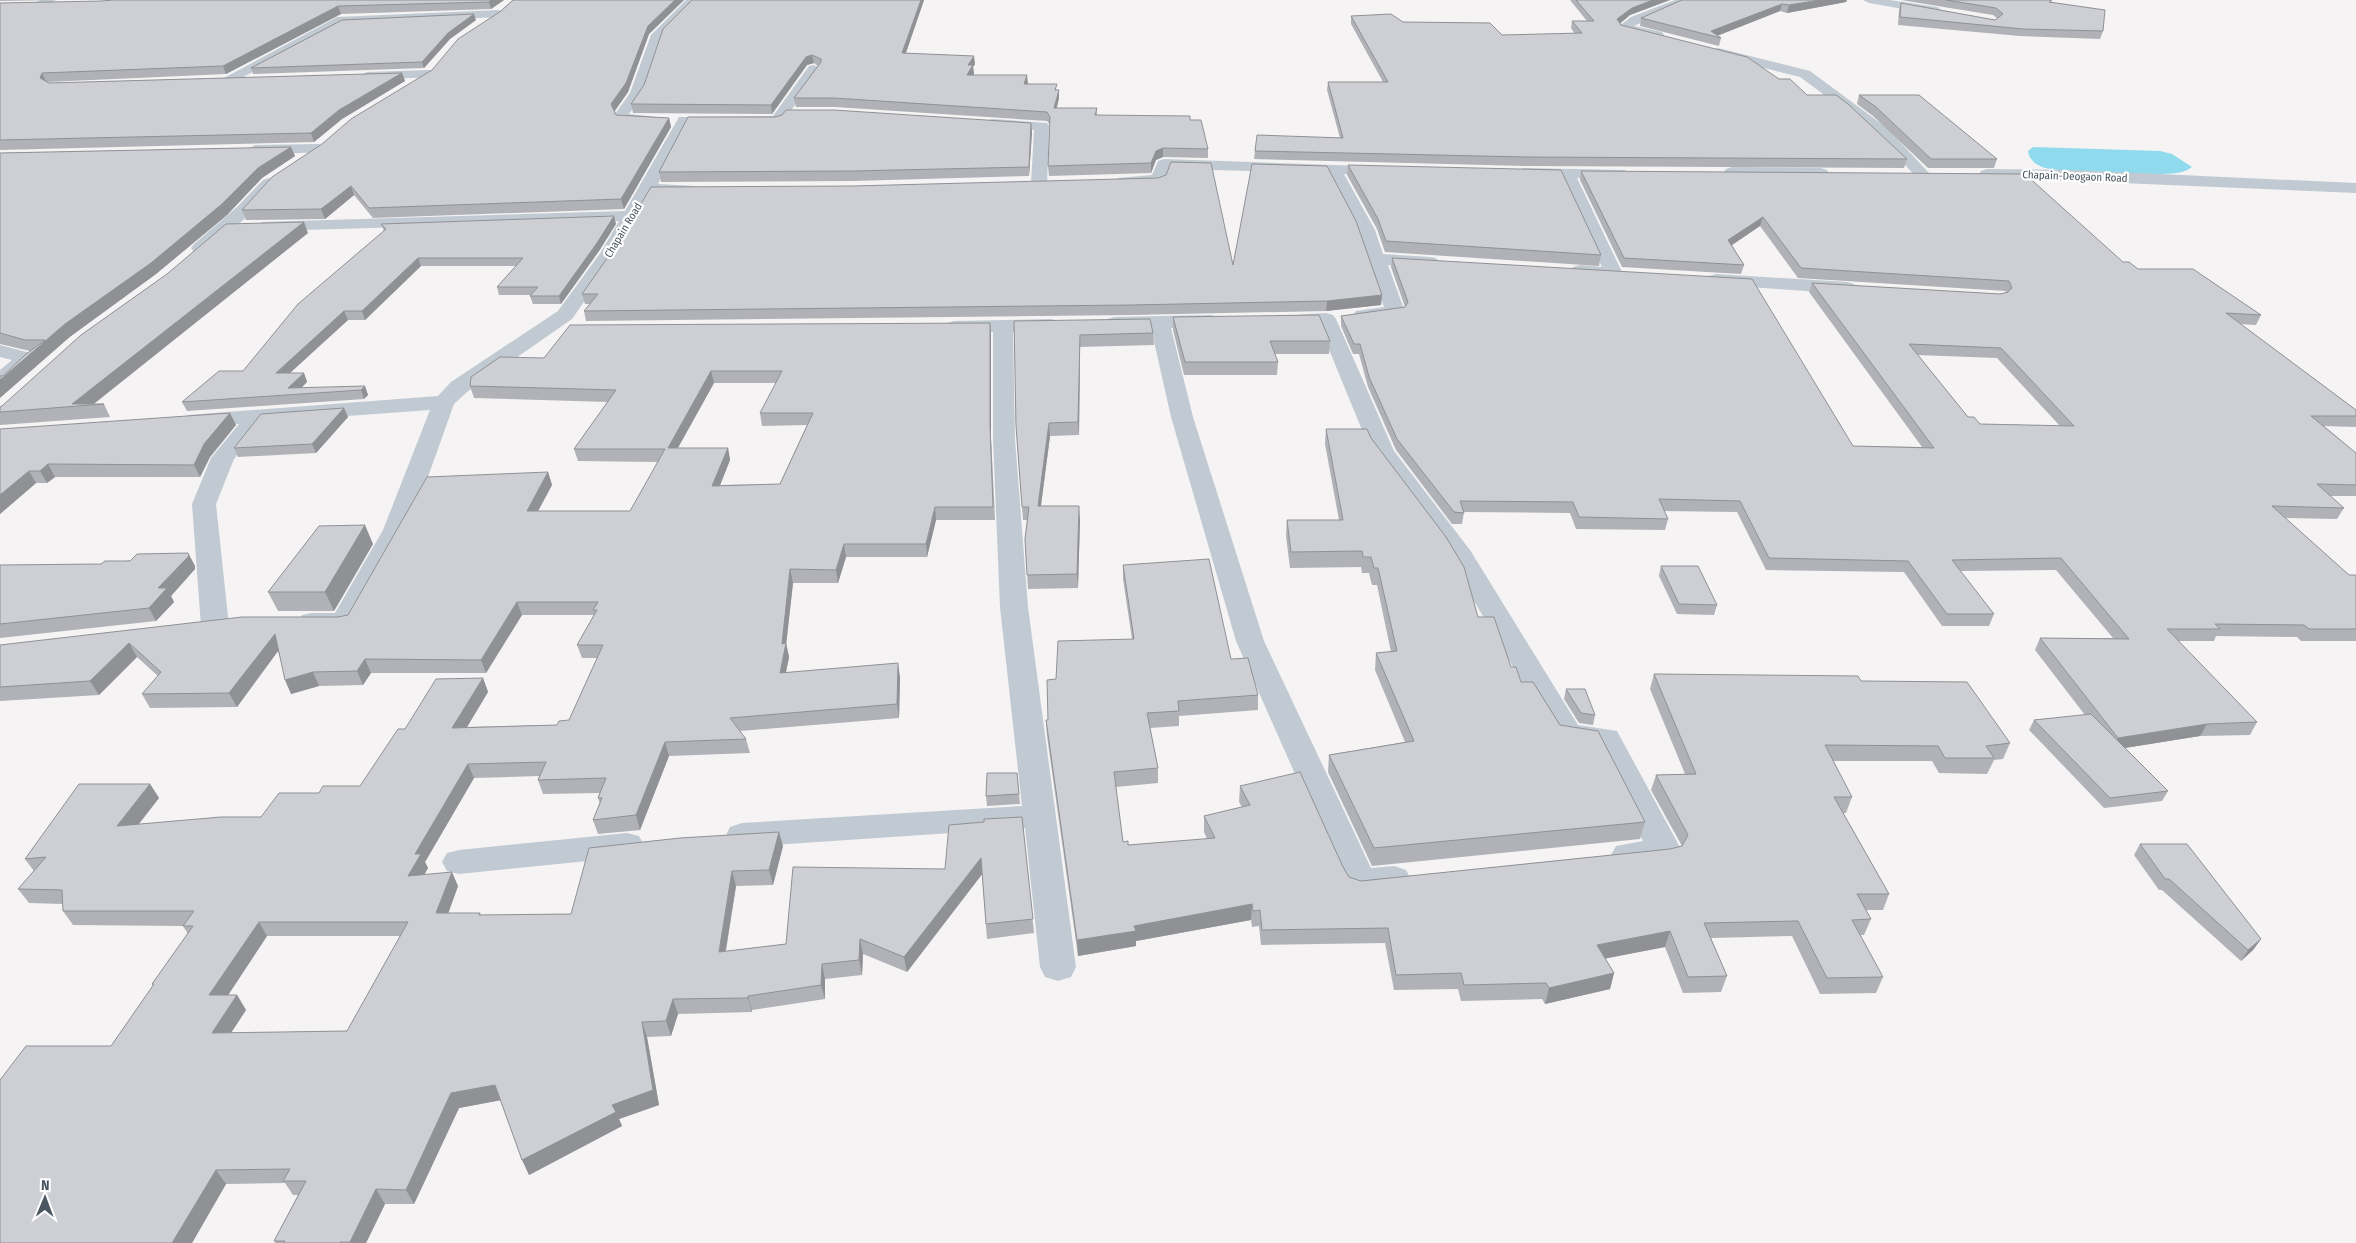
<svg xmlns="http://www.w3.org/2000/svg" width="2356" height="1243" font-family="'Fira Sans Condensed',sans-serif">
<rect width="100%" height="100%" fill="#f5f3f3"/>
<path fill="#90daee" d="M2033 147 2160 151 2172 154 2192 167C2189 169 2185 171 2182 172 2165 177 2057 173 2042 167 2035 164 2029 159 2028 151Z"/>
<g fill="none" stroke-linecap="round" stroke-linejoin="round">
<g fill="#c1cad2" fill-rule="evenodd">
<polygon points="40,0 56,0 39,8 31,8 29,6"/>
<polygon points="686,0 699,0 663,36 644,93 629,114 657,117 664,121 657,125 619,122 615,114 630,93 651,35"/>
<polygon points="1675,0 1691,0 1634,26 1662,32 1664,35 1662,38 1658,39 1620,30 1618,27 1631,17"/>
<polygon points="1863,0 1890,0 1937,7 1943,11 1937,15 1869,3"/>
<polygon points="498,10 502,11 504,14 502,17 343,24 234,82 224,82 222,79 337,17"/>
<polygon points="1718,48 1810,71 1887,128 1930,174 1928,177 1916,177 1877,134 1800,77 1713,55 1712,52 1713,49"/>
<path d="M814 65 821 69 782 123 689 124 658 184 694 186 696 189 694 192 652 194 618 253 572 319 467 392 454 404 409 530 354 627C338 631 318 631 302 627L298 621 302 615 312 613H335L383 530 430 410 264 422 234 459 216 504 229 626 225 632 215 634 205 632 201 626 192 504 211 458 239 424 196 427 188 425 185 420 188 415 438 396 451 382 558 311 601 252 619 221 268 231 262 230 259 226 262 222 625 211 679 117 773 116 809 66Z"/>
<polygon points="429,70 434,71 436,74 434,77 367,80 360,76 367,72"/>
<polygon points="993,119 1047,123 1049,126 1047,184 1045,187 1033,187 1031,184 1034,130 988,126 986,123 988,120"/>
<polygon points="319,144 327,149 324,152 255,155 247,150 255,145"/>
<path d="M1164 159 1390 167 1392 170 1390 173 1384 175 1344 174 1375 230 1383 254 1430 257 1436 258 1439 262 1436 266 1430 267 1388 265 1405 312 1402 316C1388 320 1370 323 1356 319L1353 315 1356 311 1384 307 1357 230 1328 173 1170 169 1164 183C1151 187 1131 188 1118 184L1116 181 1118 178 1152 175 1158 161Z"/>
<polygon points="1732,167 1821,168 1827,170 1829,173 1827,176 1821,178 1726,175 1724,172 1726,169"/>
<polygon points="1524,168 1625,170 1627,173 1625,176 1619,178 1577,178 1623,274 1621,278 1614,280 1573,275 1571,271 1573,267 1580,265 1602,267 1561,178 1518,176 1516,173 1518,170"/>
<polygon points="1987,169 2073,170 2356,183 2356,193 1981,177 1979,174 1981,171"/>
<polygon points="269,178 275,180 277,183 249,215 206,252 194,252 191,248 194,244 237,207 263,180"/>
<polygon points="1716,274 1847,282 1854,284 1856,288 1854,292 1847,294 1709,284 1707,280 1709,276"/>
<path d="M1326 313 1333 315 1336 319 1394 451 1470 550 1578 725 1617 731 1682 851 1677 860C1658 865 1635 869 1616 864L1611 855 1616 846 1643 841 1595 747 1557 741 1445 552 1371 452 1319 325 1277 324 1274 320 1277 316Z"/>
<path d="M1211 315 1218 317 1221 321 1218 325 1171 328 1193 417 1264 641 1371 868 1394 866 1406 870 1411 879 1406 888C1388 894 1367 897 1348 891L1343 882 1236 641 1171 417 1151 328 1107 327 1104 323 1107 319 1114 317Z"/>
<polygon points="1051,319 1058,321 1061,325 1058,329 1013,332 1015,439 1028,607 1076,967 1071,977 1058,981 1045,977 1040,967 1025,828 742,847 730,843 726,835 730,827 742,823 1022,806 1000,607 993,439 993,332 947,331 944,327 947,323 954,321"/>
<polygon points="0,345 34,354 37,358 8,386 0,387 0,370 12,360 0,357"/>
<polygon points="627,833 639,836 644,845 639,854 627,857 459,874 447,871 442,862 447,853 459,850"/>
</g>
</g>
<g fill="#b0b2b7" fill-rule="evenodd">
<polygon points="0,0 57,0 0,1"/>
<polygon points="504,0 491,9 341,14 226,74 47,82 49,83 402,73 405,81 342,119 314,142 0,150 0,3"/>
<polygon points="513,0 684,0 649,34 628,92 615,111 616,115 669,118 671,127 624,209 373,218 354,195 325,219 246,220 242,210 432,70"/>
<polygon points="692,0 924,0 906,53 975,64 973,67 974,74 973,75 1059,90 1059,98 1057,108 1097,108 1097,115 1190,120 1208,149 1208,158 1163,157 1156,160 1151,173 1049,176 1048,166 1050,125 1047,121 835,107 796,107 794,98 818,66 814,63 807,65 772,114 633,113 631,104 644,85"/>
<polygon points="1570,0 1670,0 1630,15 1620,23 1621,25 1779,79 1807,95 1907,159 1904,168 1525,166 1254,159 1255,151 1340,138 1327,90 1328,82 1383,82 1351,24 1351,16 1502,35 1575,34 1571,28 1572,21 1587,21"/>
<polygon points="1682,0 1847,0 1846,2 1787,13 1780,11 1717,36 1721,38 1719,46 1640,26 1641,18"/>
<polygon points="1901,0 2052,0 2051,2 2103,31 2100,39 2020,36 1898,25 1899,10 1901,3 1995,20 1997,18 1993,15"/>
<polygon points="476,20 450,39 424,68 253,74 251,68"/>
<polygon points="1859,95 1997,159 1994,168 1928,168 1873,116 1857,104"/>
<polygon points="1032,132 1029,176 854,181 661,182 659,172"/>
<polygon points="291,147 295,156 262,178 227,215 156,274 71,336 3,376 30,351 0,344 0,153"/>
<polygon points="1348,165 1601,255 1599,266 1385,252 1377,229 1347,175"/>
<path d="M1581 171 2123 262 2138 269 2261 315 2256 325 2240 324 2356 410V427L2324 426 2356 453V496H2330L2344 508 2337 519 2285 518 2349 575H2356V641H2301L2297 637 2216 636 2214 641H2178L2257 722 2250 735 2200 736 2125 748 2168 791 2162 801 2104 808 2029 730 2034 720 2085 715 2035 650 2040 638H2113L2056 570 1960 571 1994 614 1989 626H1942L1904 572 1766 570 1737 512 1664 511 1668 519 1665 530 1576 529 1570 513 1464 512 1462 524H1452L1396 450 1368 387 1359 354H1353L1341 326V316L1405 307 1391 267 1392 258 1853 446 1922 447 1809 292 1812 283 2000 294 2006 293V291L1798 278 1760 226 1732 245 1744 265 1741 274 1622 267 1580 180ZM1917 355 1997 358 2060 426 1980 424 1968 417Z"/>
<polygon points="381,224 616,224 599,251 561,304 533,304 530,296 531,295 499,295 497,287 516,266 421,266 365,320 348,320 290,373 304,373 307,382 301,388 365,386 368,395 364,399 187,411 182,402 243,371 384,231"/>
<polygon points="308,233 94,404 104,404 110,417 0,425 0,407 2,406"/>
<polygon points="1233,265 1382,295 1381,305 1326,311 1131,315 586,321 584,311 590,304 585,304 582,294"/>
<polygon points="1173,317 1330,341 1329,354 1275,354 1278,362 1277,375 1184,375 1173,330"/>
<polygon points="1014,321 1153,333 1154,345 1080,347 1079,435 1050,436 1041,506 1080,520 1078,588 1028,589 1025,539 1027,520 1023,520 1016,426"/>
<path d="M991 334V439L995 520H936L927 557H846L838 583H793L786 643 789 657 786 672 900 677 899 718 740 731 746 739 750 753 669 756 640 830 598 834 593 820 600 804 598 798 600 793 543 794 538 780 539 776 474 778 425 862 428 868 424 875 458 886 448 913H480L481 915 571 914 783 846 773 885 736 886 726 951 786 944 945 869 984 822 1022 817 1034 933 987 939 982 874 907 972 863 954 862 975 825 979V999L752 1010V1012L678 1014 671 1036 647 1037 659 1105 619 1119 622 1126 529 1175 500 1100 459 1108 414 1204H385L366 1243H276L274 1241 298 1195H293L285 1183 226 1184 192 1243H0L111 1046 153 986 152 984 188 934 183 926 73 925 63 911V904L29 903 18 889 34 871 25 859 150 784 159 798 139 824 261 817 319 793 360 786 405 729 483 678 488 692 467 727 557 725 569 720 597 658H582L577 645 594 615H522L486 673H371L363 685 319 686 291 694 278 651 237 707 150 708 142 694 158 676 137 657 99 695 0 701V645L338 617 348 615 548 472 552 485 538 511H630L658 462 578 461 574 449 608 402 474 398 470 386 544 358ZM714 383H776L760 413 762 426 807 425 780 484 720 485 730 460 728 448H678ZM267 936H400L347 1031 231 1033 246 1010 237 995H228Z"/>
<polygon points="344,408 348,417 316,453 238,457 234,448"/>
<polygon points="236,425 210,457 200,477 55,477 47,483 36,483 0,514 0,429"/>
<polygon points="1326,429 1371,438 1478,617 1521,682 1645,822 1640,839 1372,866 1328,772 1329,755 1405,742 1375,670 1376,653 1391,652 1377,585 1372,585 1369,573 1362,573 1361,567 1290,568 1286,536 1287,520 1339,520 1325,444"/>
<polygon points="373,544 334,611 278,611 268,592"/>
<polygon points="188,553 195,566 195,569 171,596 174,602 156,621 0,638 0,565 101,564"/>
<polygon points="1123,565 1231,659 1258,695 1258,710 1179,716 1179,726 1150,728 1158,768 1158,783 1116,787 1123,842 1128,845 1207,839 1204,832 1204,816 1242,807 1239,802 1240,786 1343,867 1349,877 1361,881 1670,849 1682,846 1651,790 1656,775 1685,774 1650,689 1654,674 1861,681 2010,743 2003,759 1994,760 1987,774 1939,773 1932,761 1833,761 1852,797 1846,813 1843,813 1889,894 1883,910 1866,910 1871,919 1864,935 1860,935 1883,977 1876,993 1820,994 1792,936 1711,938 1727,976 1721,992 1683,993 1665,947 1605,958 1614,973 1610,989 1545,1004 1542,999 1461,1001 1458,989 1394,990 1385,943 1261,945 1259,926 1252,927 1251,920 1136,941 1136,946 1078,956 1047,736 1046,720 1048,720 1056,679 1132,639 1123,579"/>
<polygon points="1661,566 1717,605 1714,615 1677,614 1659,576"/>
<polygon points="1566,689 1595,715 1593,725 1579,723 1564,699"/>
<polygon points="1017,773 1020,804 987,806 986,796"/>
<polygon points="2140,844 2261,939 2253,950 2241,961 2162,890 2159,890 2134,855"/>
</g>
<g fill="#909195">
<polygon points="491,0 504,0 491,9 489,2"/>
<polygon points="675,0 684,0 649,34 628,92 613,113 611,104 648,26"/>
<polygon points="921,0 924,0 903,61 902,53"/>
<polygon points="1653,0 1670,0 1630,15 1616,27 1617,19 1632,8"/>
<polygon points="1820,0 1847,0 1846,2 1787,13 1789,5"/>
<polygon points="1782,4 1780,11 1714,37 1711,31"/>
<polygon points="338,6 341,14 226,74 223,66"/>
<polygon points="474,14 476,20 450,39 424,68 422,62 448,33"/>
<polygon points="812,55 814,63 807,65 772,114 771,105 806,57"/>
<polygon points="974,56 975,64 973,67 974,74 968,84 967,75 968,65"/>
<polygon points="42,73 46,82 40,78"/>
<polygon points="402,73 405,81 342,119 314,142 311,133 339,110"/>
<polygon points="1027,75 1028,84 1024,84"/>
<polygon points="1059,90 1059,98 1054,117 1054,108"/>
<polygon points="669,118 671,127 624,209 621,199"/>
<polygon points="1031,123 1032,132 1029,176 1029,167"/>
<polygon points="291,147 295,156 262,178 227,215 156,274 71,336 0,398 0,380 65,324 258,168"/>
<polygon points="1163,148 1163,157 1156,160 1151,173 1151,163 1156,151"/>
<polygon points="351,186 354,195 325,219 321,209"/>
<polygon points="614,216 616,224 599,251 561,304 559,296"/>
<polygon points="1763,217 1760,226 1726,249 1728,240"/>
<polygon points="304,222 308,233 92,405 72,404"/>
<polygon points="418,258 421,266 365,320 362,311"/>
<polygon points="1382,295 1381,305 1326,311 1327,301"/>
<polygon points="344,311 348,320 280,382 276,373"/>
<polygon points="990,323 991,334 991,439 995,520 990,427"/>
<polygon points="1080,335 1080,347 1079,435 1078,422"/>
<polygon points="711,371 714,383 671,460 668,448"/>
<polygon points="304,373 307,382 294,395 288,388"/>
<polygon points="365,386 368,395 364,399 361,390"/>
<polygon points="344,408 348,417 316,453 312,444"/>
<polygon points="230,413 236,425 210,457 200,477 194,465 204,444"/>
<polygon points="1049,423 1050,436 1039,520 1038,506"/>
<polygon points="728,448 730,460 715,498 712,486"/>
<polygon points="48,464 55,477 47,483 40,471"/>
<polygon points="29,471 36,483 0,514 0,495"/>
<polygon points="548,472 552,485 531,524 527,511"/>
<polygon points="1079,506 1080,520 1078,588 1077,574"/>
<polygon points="935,507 936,520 927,557 926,544"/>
<polygon points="365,525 373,544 334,611 325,592"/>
<polygon points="844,544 846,557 838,583 836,570"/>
<polygon points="188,553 195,566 195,569 171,596 174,602 156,621 149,608 158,588"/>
<polygon points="790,569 793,583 786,646 786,643 789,657 783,687 780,673 782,644"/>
<polygon points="517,602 522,615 486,673 481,660"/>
<polygon points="275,634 281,647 237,707 229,693"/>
<polygon points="129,643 137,657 99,695 90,681"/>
<polygon points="365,659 371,673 363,685 357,671"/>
<polygon points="898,663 900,677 899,718 897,704"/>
<polygon points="313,672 319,686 291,694 285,680"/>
<polygon points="483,678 488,692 458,742 452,728"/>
<polygon points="2207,724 2200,736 2112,750 2118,738"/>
<polygon points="665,742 669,756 640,830 636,815"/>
<polygon points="468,764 474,778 425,862 428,868 415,891 408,876 415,854"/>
<polygon points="150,784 159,798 126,840 117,826"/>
<polygon points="779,832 783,846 773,885 769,870"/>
<polygon points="981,858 983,873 907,972 904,957"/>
<polygon points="732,871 736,886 723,966 719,952"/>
<polygon points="452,872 458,886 443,928 436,913"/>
<polygon points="1252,904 1251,920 1136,941 1136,946 1078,956 1077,940 1134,926"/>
<polygon points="259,922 267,936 219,1009 209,995"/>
<polygon points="1670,931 1665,947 1593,961 1597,945"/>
<polygon points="860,939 863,954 862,975 859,960"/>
<polygon points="2261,939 2253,950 2241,961 2248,950"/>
<polygon points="822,964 825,979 825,999 821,985"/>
<polygon points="1614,973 1610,989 1545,1004 1549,988"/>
<polygon points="237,995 246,1010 221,1048 212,1033"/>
<polygon points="748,996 752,1010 752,1012 748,998"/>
<polygon points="673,999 678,1014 671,1036 666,1021"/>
<polygon points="642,1022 647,1037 659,1105 619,1119 622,1126 529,1175 522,1160 612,1105"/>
<polygon points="495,1085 502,1100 459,1108 414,1204 406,1190 451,1093"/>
<polygon points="216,1170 226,1184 192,1243 172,1243"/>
<polygon points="376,1189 385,1204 366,1243 350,1243 350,1242"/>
</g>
<g fill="#cdcfd5" stroke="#909195" fill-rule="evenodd">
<polygon points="114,0 491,0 489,2 338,6 223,66 42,73 40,78 49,83 402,73 339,110 311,133 0,140 0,3 101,1"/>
<polygon points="513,0 675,0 648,26 626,83 611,104 616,115 669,118 621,199 369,208 351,186 321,209 242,210 272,177 322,144 351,119 432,70 458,39 501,11"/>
<polygon points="692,0 921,0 902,53 974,56 968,65 973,65 967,75 1027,75 1024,84 1057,84 1055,90 1059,90 1054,108 1097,108 1095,115 1190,116 1190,120 1201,120 1208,149 1163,148 1156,151 1151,163 1048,166 1050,117 1047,112 834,98 794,98 821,62 821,59 812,55 806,57 771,105 631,104 644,85 663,29"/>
<polygon points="1576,0 1653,0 1632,8 1617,19 1621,25 1747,57 1779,79 1790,79 1807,95 1836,95 1848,104 1907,159 1526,157 1255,151 1257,135 1343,138 1328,82 1388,82 1351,16 1391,14 1403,22 1490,23 1502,35 1582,33 1572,21 1594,21"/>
<polygon points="1682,0 1820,0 1789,5 1782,4 1711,31 1721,38 1641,18"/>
<polygon points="1946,0 2052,0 2049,2 2105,10 2103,31 2023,29 1900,17 1901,3 1995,20 2003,14 1996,8"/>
<polygon points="474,14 448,33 422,62 251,68 342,20"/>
<polygon points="1859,95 1919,95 1997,159 1931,159 1876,107"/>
<polygon points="786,110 834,110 1031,123 1029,167 853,171 659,172 688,117 775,117 782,115"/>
<polygon points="291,147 258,168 222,204 151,263 65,324 0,380 0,376 3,376 25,355 45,340 25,340 0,333 0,153"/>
<polygon points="1171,162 1211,163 1233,265 1252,164 1327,166 1356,221 1382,295 1327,301 1131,305 584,311 598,294 582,294 617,244 651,187 853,186 1158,178 1166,175"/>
<polygon points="1348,165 1561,170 1601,255 1386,241 1378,219"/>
<path d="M1581 171 2025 174 2123 262H2129L2138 269H2193L2261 315 2226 313 2356 410V416H2311L2356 453V485L2317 484 2344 508 2272 506 2349 575H2356V629H2309L2304 625 2215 624 2220 629H2167L2257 722 2207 724 2118 738 2040 638 2129 639 2061 558 1952 560 1994 614H1947L1908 561 1769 558 1740 501 1659 499 1668 519 1579 517 1573 502 1460 501 1464 513 1454 512 1397 439 1369 377 1360 344H1354L1341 316 1405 307 1408 302 1392 258 1752 279 1853 446 1934 448 1812 283 2000 294 2008 292 2012 288 2009 281 1801 268 1763 217 1728 240 1744 265 1624 258ZM1909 344 2001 348 2074 426 1980 424 1974 417H1968Z"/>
<polygon points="614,216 597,243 559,296 530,296 538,287 497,287 523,258 418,258 362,311 344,311 276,373 304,373 288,388 365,386 361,390 182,402 219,371 243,371 298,304 386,229 381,224"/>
<polygon points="304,222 72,404 104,404 0,412 0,407 2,406 81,335 167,274 226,224"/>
<polygon points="1319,315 1330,341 1270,341 1278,362 1185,362 1173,317"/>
<polygon points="1150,319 1153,333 1080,335 1078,422 1049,423 1038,506 1079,506 1077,574 1027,575 1025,539 1029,507 1022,507 1016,426 1014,321"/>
<path d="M990 323V427L993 507H935L926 544H844L836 570 790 569 782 644 786 643 780 673 898 663 897 704 730 718 746 739 665 742 636 815 593 820 602 798H598L606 778 538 780 546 762 468 764 415 854H421L408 876 452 872 436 913H480L479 915 571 914 589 848 680 838 779 832 769 870 732 871 719 952 786 944 793 867 945 869 949 825 984 822V819L1022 817 1033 919 986 924 981 858 904 957 860 939 859 960 822 964 821 985 748 996V998L673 999 666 1021 642 1022 653 1090 612 1105 616 1112 522 1160 495 1085 451 1093 406 1190 376 1189 350 1242H340V1243H284L285 1241H274L306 1181H283L290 1169 216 1170 172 1243H0V1080L26 1046H111L154 984H152L193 926H183L194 911H63L62 890 18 889 46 857 25 859 79 784H150L117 826 221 817H261L279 793H319L323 786H360L398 729H405L436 679 483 678 452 728 557 725 559 721 569 720 603 645H577L597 610H593L598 602H517L481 660 365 659 357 671 313 672 285 680 275 634 229 693 142 694 161 672 129 643 90 681 0 687V645L242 617H338L348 615 427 477 548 472 527 511H630L665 449H574L616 390 470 386 471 377 500 357 544 358 570 325ZM711 371H782L760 413H813L780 484 712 486 728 448H668ZM259 922H408L347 1031 212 1033 237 995H209Z"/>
<polygon points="344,408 312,444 234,448 261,414"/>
<polygon points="230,413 204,444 194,465 48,464 40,471 29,471 0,495 0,429"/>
<polygon points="1326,429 1367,429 1371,438 1446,537 1464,567 1478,617 1494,617 1511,667 1516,667 1521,682 1533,682 1560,725 1598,731 1645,822 1374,848 1329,755 1414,741 1376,653 1397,651 1378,568 1374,568 1371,557 1363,557 1362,551 1291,552 1287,520 1343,520"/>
<polygon points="365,525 325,592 268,592 319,526"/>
<polygon points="188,553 189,556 158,588 167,588 149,608 0,624 0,565 101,564 105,561 130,561 137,554"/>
<polygon points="1209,559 1231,659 1248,658 1258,695 1178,701 1179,711 1147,713 1158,768 1114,772 1123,842 1128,841 1128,845 1215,838 1204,816 1250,805 1240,786 1300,772 1343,867 1349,877 1361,881 1670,849 1682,846 1688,835 1656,775 1696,774 1654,674 1858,676 1861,681 1967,682 2010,743 1986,746 1994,758 1945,758 1938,746 1825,745 1852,797 1834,797 1889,894 1857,894 1871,919 1852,920 1883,977 1827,978 1798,921 1704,923 1727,976 1688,977 1670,931 1597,945 1614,973 1549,988 1546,983 1464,985 1461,973 1396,975 1388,928 1262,930 1260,910 1253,911 1252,904 1134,926 1136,931 1077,940 1046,720 1048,720 1047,680 1056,679 1058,641 1134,639 1123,565"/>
<polygon points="1661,566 1698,566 1717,605 1679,604"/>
<polygon points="1566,689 1585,689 1595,715 1581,713"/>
<polygon points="2091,714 2168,791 2110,798 2034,720"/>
<polygon points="987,773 1017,773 1019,794 986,796"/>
<polygon points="2140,844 2187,844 2261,939 2248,950 2169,879 2165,879"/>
</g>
<g text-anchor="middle" stroke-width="4.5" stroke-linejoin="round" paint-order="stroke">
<g font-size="11" fill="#4a5661" stroke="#fff">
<text transform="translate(2075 176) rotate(2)" y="4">Chapain-Deogaon Road</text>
<text transform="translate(623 230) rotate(-59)" y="4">Chapain Road</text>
</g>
</g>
<g transform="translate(45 1198) rotate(1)" stroke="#ffffff" stroke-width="4" paint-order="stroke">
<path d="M0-4L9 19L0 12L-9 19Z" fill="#4a5661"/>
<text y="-8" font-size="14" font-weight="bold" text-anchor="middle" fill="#4a5661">N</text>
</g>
</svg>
